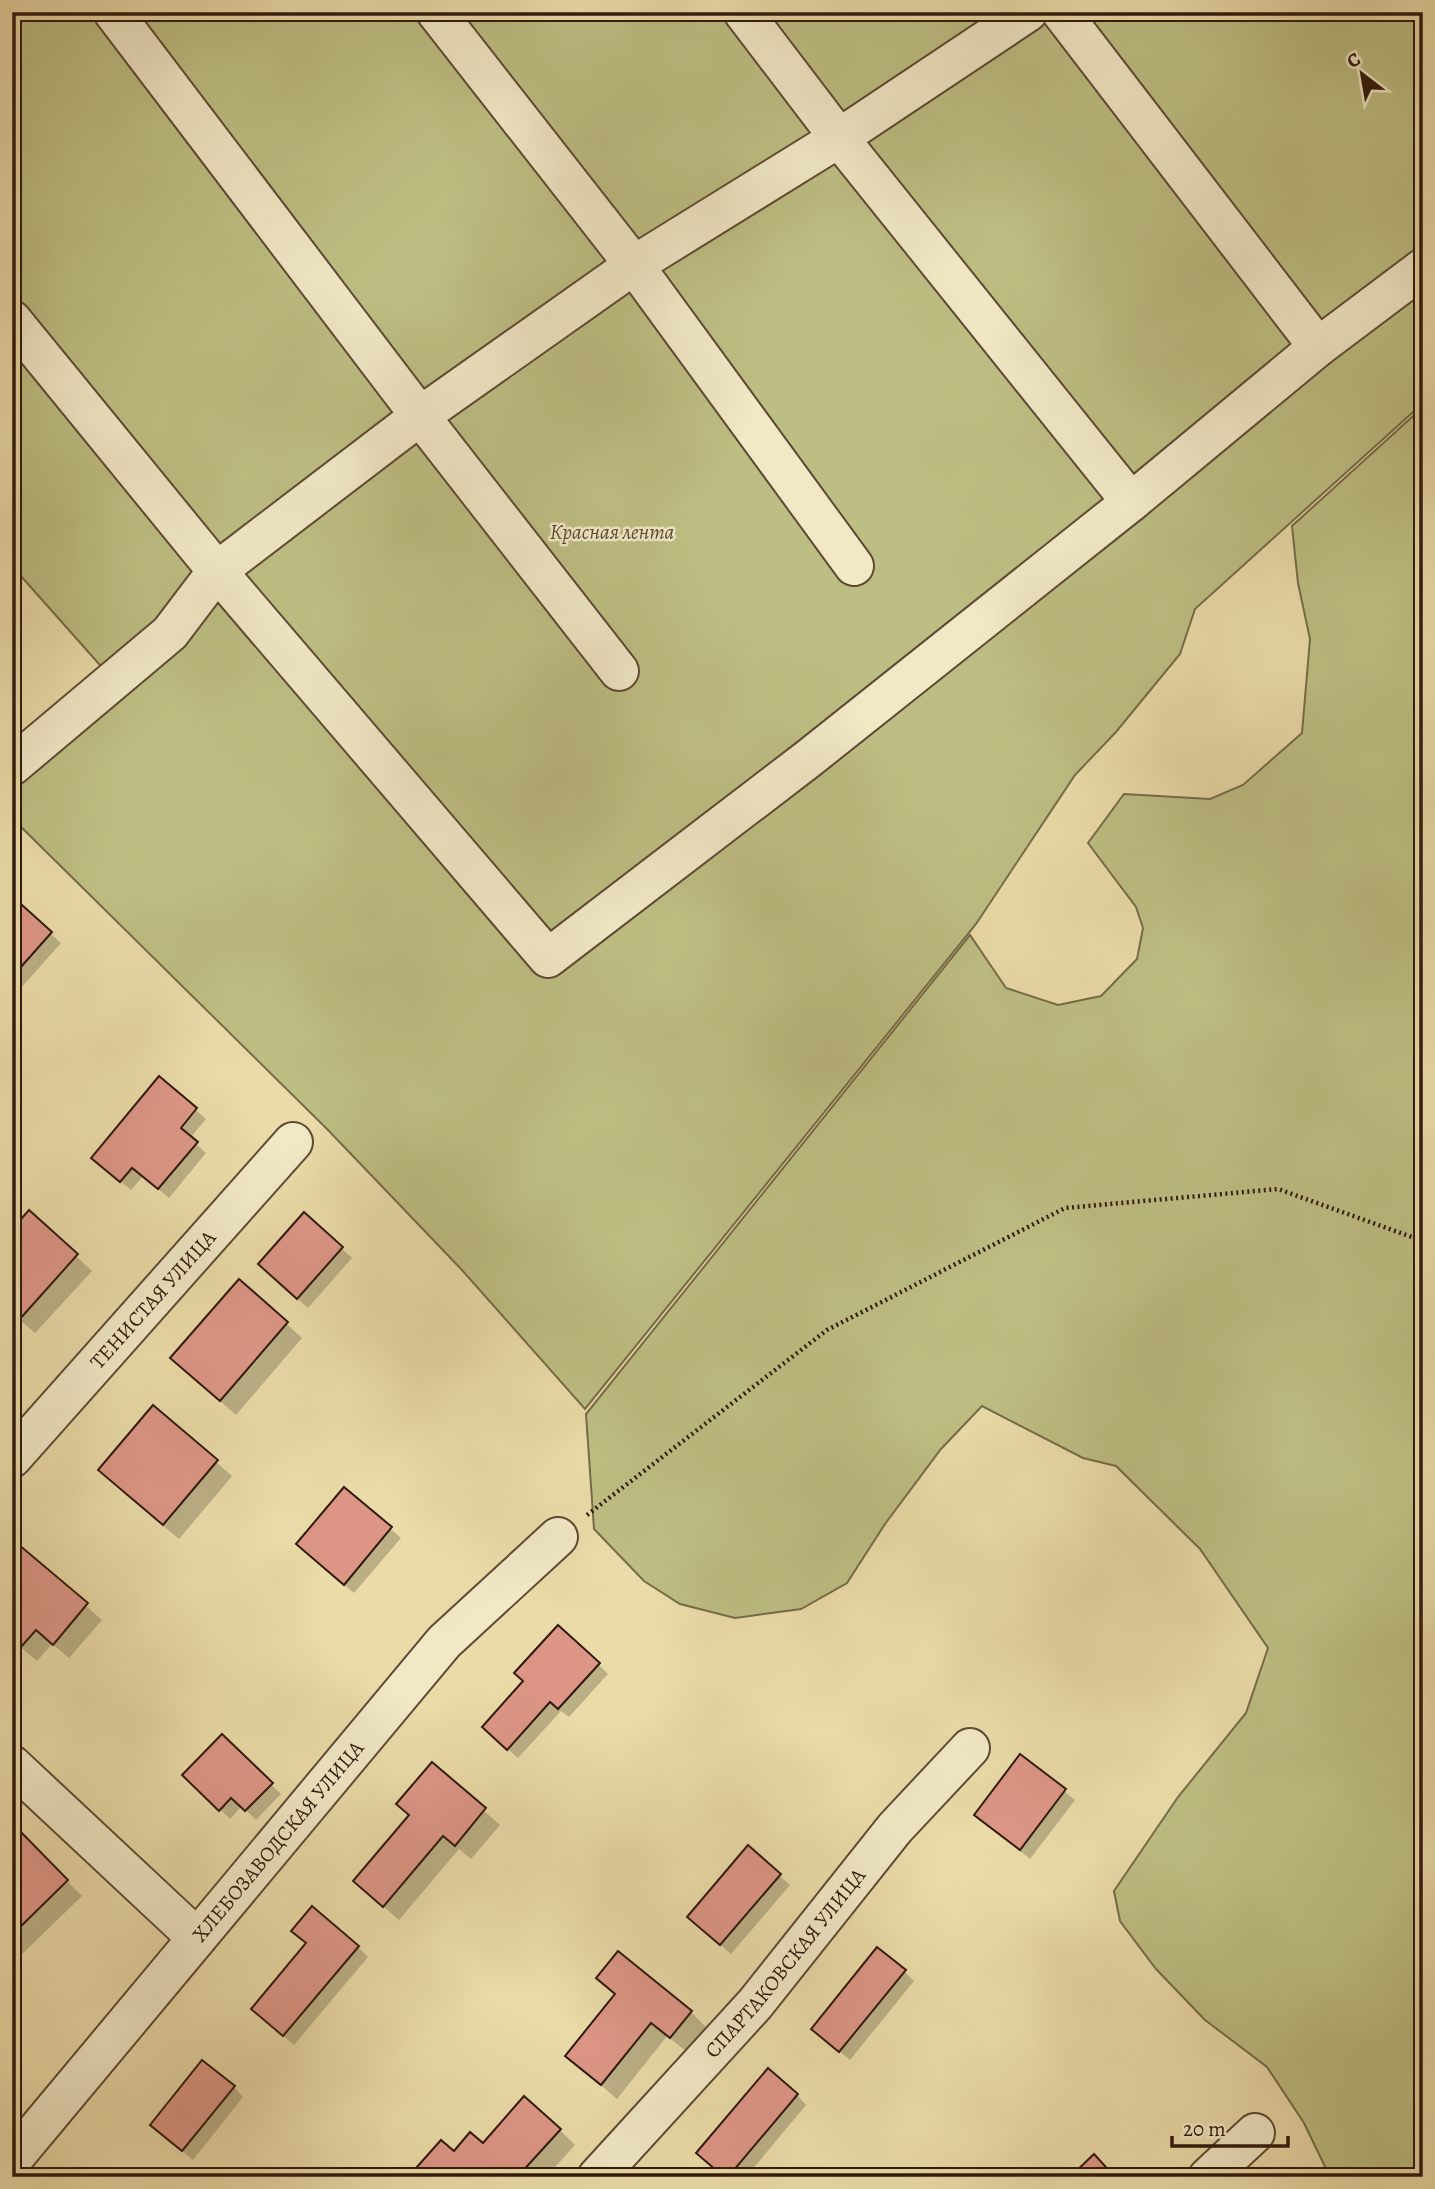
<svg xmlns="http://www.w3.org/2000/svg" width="1435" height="2189" font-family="Alegreya,serif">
<rect width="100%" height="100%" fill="#eadba8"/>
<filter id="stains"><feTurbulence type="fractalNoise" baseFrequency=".00286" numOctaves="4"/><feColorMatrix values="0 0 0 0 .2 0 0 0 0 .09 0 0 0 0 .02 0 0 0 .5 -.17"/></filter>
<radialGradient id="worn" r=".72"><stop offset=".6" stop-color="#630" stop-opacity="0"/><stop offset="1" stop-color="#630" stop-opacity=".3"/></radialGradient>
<g fill="#bdbe83" stroke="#766c48" stroke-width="2">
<polygon points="12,12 1423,12 1423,403 1195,609 1180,654 1116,732 1075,775 976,924 585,1409 462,1270 328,1130 12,818 12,770 115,682 12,566"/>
<polygon points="1423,407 1423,2177 1330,2177 1304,2123 1267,2067 1205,2020 1156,1969 1120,1921 1114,1891 1178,1797 1246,1713 1268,1648 1200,1549 1116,1466 1083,1458 982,1406 941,1449 885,1524 847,1583 801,1609 735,1618 680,1604 644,1581 594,1529 586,1414 970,935 1006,988 1058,1005 1101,996 1137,959 1143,928 1136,907 1088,843 1124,794 1210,799 1243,785 1302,733 1310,639 1298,583 1292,526"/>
</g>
<g fill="#0003">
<polygon points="12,899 61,943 12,998"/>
<polygon points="160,1079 206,1119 190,1138 206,1153 169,1198 143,1176 131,1190 103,1167"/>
<polygon points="29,1212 92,1271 35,1333 12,1313 22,1220"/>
<polygon points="304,1214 352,1258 308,1308 270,1274"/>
<polygon points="239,1281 302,1338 236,1415 187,1372"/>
<polygon points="153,1407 232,1476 179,1539 115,1485"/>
<polygon points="344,1489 401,1538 354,1593 308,1554"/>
<polygon points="12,1541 102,1620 69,1658 52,1644 37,1661 12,1640"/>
<polygon points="598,1664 608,1674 569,1717 561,1711 518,1758 494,1737"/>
<polygon points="222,1736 281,1794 256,1820 242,1806 230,1819 185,1775"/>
<polygon points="1021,1756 1075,1800 1030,1859 976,1815"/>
<polygon points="432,1765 500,1825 471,1859 459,1849 399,1920 370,1895 410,1816"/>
<polygon points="16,1830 82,1896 19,1957 12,1951 12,1834"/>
<polygon points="748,1848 790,1885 731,1954 699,1926"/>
<polygon points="293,1931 358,1947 368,1957 294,2045 263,2019 307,1944"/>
<polygon points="618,1954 691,2012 706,2027 686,2051 667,2036 617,2099 567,2056 616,1996 598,1978"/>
<polygon points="904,1971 914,1981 850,2060 813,2029"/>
<polygon points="234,2087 243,2097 193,2160 152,2125"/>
<polygon points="797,2095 806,2105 746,2177 724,2177"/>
<polygon points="560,2130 575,2145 546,2177 411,2177 454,2153"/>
</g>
<g fill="#dd9686" stroke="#301a0e" stroke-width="2">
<polygon points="12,896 52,932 12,977"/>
<polygon points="159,1076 197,1108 181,1128 198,1142 158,1189 132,1168 120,1182 91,1158"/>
<polygon points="12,1209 22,1218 29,1210 78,1254 19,1320 12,1314"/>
<polygon points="304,1212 343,1247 297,1299 258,1264"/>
<polygon points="239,1279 288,1322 220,1401 170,1358"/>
<polygon points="153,1405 218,1460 163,1525 98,1470"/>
<polygon points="344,1487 392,1527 344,1585 296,1544"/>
<polygon points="12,1539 88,1603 53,1645 36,1630 21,1647 12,1640"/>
<polygon points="558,1625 600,1663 558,1709 550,1702 507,1750 482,1727 523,1681 514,1673"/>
<polygon points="222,1734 273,1783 245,1811 231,1798 219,1811 182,1775"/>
<polygon points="1020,1754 1066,1789 1020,1850 974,1815"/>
<polygon points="432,1762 486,1808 455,1846 443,1836 383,1907 353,1881 409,1815 396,1804"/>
<polygon points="16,1827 68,1880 12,1935 12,1831"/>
<polygon points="748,1845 781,1874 720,1945 687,1917"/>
<polygon points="312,1906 359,1946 283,2036 251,2009 306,1943 291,1931"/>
<polygon points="877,1947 906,1970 839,2052 811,2029"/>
<polygon points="618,1951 692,2011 670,2038 651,2023 601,2085 565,2056 615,1994 596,1978"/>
<polygon points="202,2060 235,2086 182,2151 150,2125"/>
<polygon points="768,2068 798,2094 728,2177 724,2177 696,2153"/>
<polygon points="524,2096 561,2129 519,2175 521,2177 408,2177 441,2140 454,2151 470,2132 483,2143"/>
<polygon points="1094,2154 1115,2177 1070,2177"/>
</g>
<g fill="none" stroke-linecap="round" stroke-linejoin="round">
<g stroke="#5e4a34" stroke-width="42">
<g id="minor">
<polyline points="113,12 420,416 619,671"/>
<polyline points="436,12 634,265 854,566"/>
<polyline points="743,12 839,138 1131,502"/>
<polyline points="1061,12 1318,347"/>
<polyline points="12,320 217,571 548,958 808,759 1131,502 1318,347 1423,268"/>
<polyline points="12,766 170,633 217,571 420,416 634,265 839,138 1028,12"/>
<path id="s1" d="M12 1458 293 1142"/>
<polyline points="12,1765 197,1938"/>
<path id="s2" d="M12 2160 444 1642 558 1537"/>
<path id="s3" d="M597 2177 755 2004 895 1828 970 1748"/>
<polyline points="1208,2177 1255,2133"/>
</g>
</g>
<polyline stroke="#301a0e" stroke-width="4.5" stroke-dasharray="2 3.5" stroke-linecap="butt" points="587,1515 827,1330 1065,1208 1278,1189 1423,1241"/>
<use href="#minor" stroke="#f1e8c6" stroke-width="38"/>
</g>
<g text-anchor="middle" stroke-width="5" stroke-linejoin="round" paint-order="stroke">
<g font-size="21" font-style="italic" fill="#5a4b31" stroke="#f1e8c6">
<text x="612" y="539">Красная лента</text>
</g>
<g font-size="21" fill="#301a0e" stroke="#f1e8c6">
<text dy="7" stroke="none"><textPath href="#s1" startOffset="212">ТЕНИСТАЯ УЛИЦА</textPath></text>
<text dy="7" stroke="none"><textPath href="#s2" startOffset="415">ХЛЕБОЗАВОДСКАЯ УЛИЦА</textPath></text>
<text dy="7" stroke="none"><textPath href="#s3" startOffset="285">СПАРТАКОВСКАЯ УЛИЦА</textPath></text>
</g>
</g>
<rect width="1435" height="2189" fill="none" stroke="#eadba8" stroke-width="42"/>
<rect x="14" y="14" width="1407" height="2161" fill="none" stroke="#301a0e" stroke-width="3.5"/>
<rect x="21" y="21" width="1393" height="2147" fill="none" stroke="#301a0e" stroke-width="2"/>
<g transform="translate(1362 74) rotate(329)" stroke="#f1e8c6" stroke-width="5" paint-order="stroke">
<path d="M0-5L12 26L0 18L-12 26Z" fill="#301a0e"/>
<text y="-10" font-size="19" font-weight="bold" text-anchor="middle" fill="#301a0e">С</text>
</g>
<path d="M1172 2136v10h116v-10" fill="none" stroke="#301a0e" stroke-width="3.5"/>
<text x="1183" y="2136" font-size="21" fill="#301a0e" stroke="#f1e8c6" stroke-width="5" paint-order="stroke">20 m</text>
<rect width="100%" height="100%" filter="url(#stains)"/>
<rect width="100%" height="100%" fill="url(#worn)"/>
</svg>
